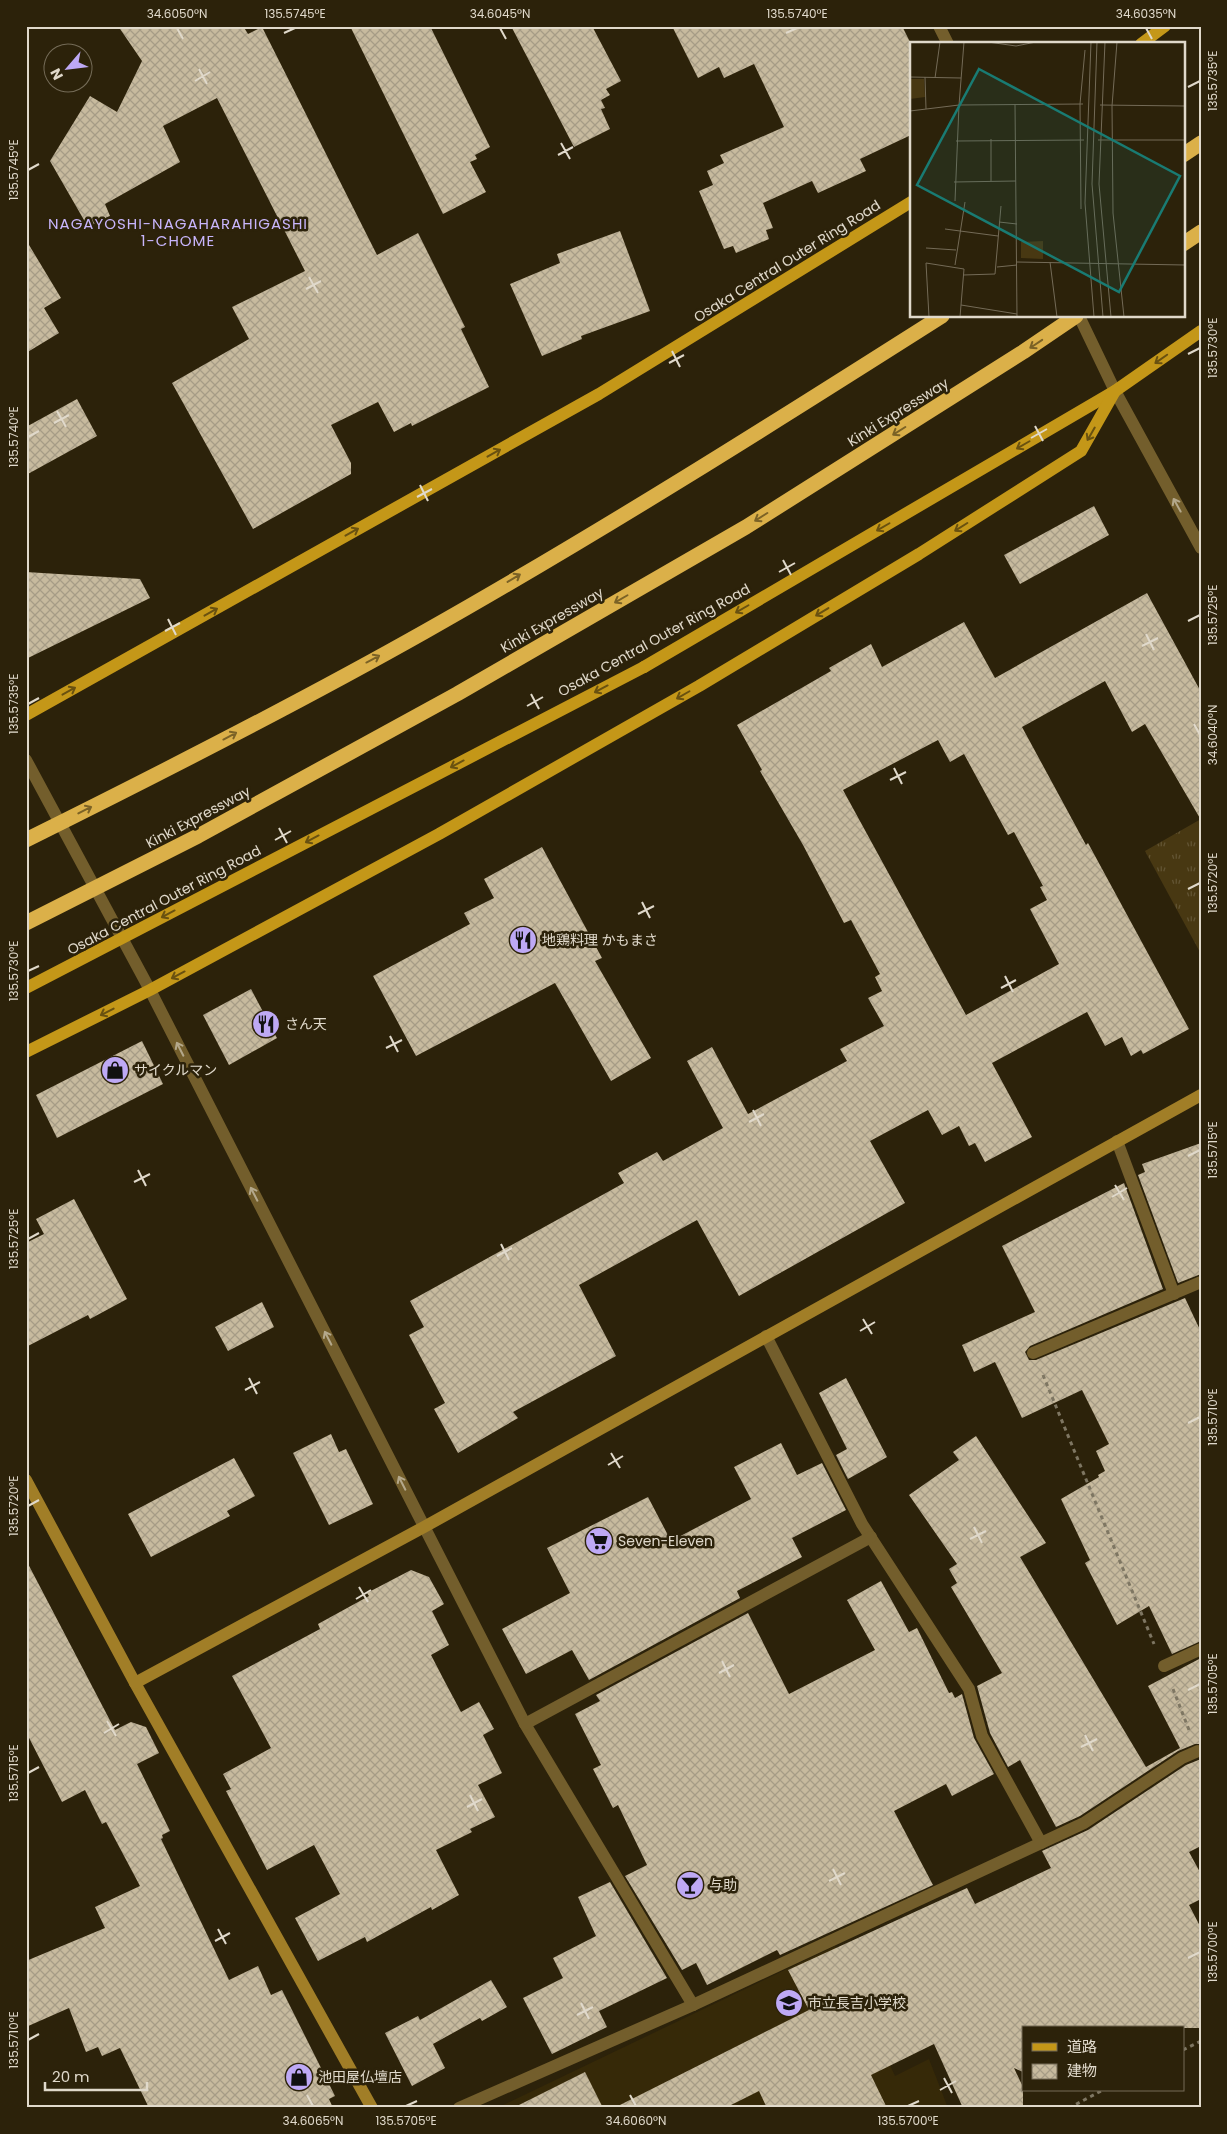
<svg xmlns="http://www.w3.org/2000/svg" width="1227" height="2134" font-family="Poppins,'Noto Sans JP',sans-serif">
<defs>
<pattern id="grass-tufts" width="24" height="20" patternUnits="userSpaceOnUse" patternTransform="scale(1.25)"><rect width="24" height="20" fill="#483812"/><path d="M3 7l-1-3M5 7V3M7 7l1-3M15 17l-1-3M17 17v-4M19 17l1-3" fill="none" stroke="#625433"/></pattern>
<pattern id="building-cross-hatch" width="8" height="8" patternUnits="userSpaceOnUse" patternTransform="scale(1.25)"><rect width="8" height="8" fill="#c7ba9e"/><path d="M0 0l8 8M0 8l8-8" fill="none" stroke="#a69c86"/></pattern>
</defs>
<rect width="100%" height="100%" fill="#2c220a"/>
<polygon fill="#362908" points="835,1946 895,2076 929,2059 948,2108 502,2108 501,2106"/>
<polygon fill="url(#grass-tufts)" points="1201,819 1201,954 1145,851"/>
<g fill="url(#building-cross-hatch)" fill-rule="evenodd">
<polygon points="118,26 243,26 248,34 262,27 377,255 418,233 465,327 461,329 489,387 412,426 411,423 394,432 378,402 331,425 351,463 351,474 253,529 172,383 249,339 232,307 305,271 217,98 163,126 180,162 105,204 110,216 88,227 50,161 90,96 117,112 142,61"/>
<polygon points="350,26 430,26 490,147 475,155 477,159 470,162 486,192 443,214"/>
<polygon points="511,26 592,26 621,81 606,89 610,95 601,100 605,108 601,109 610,129 574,147"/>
<polygon points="672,26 902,26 911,44 911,135 860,159 866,171 818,193 812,181 763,203 773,228 766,230 769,239 736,253 733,246 724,249 699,191 713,185 707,171 724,163 720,155 784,127 754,64 724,78 719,67 698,78"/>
<polygon points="620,231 650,311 581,336 582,339 542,356 510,284 560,263 557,254"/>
<polygon points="26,240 61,298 44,308 59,333 26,353"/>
<polygon points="77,399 97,436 26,475 26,427"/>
<polygon points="1094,506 1109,535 1020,584 1004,555"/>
<polygon points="26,572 140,579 150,598 26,659"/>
<path d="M1147 593 1201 692V820L1145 724 1132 732 1105 681 1022 727 1086 845 1088 843 1189 1029 1143 1054 1141 1050 1131 1056 1122 1037 1105 1046 1087 1012 992 1063 1032 1137 985 1162 975 1143 969 1146 959 1126 942 1135 928 1110 870 1141 905 1203 739 1296 697 1220 579 1285 616 1356 513 1412 518 1418 458 1453 434 1409 445 1403 409 1335 424 1327 410 1301 624 1183 618 1173 657 1152 663 1161 723 1128 687 1061 712 1047 748 1114 847 1061 840 1049 884 1026 868 998 882 991 875 977 880 974 851 920 844 923 803 845 760 771 762 770 737 725 831 671 829 668 871 644 882 667 964 622 995 678ZM938 740 950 762 964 754 1008 835 1014 832 1043 886 1040 887 1047 900 1030 909 1059 964 966 1015 843 790Z"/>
<polygon points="542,847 602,958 595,961 651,1058 611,1081 555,983 416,1056 373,976 470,924 464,913 494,898 484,879"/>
<polygon points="251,989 277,1038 229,1065 203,1015"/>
<polygon points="142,1041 163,1084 57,1138 36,1095"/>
<polygon points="1201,1143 1201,1274 1178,1283 1138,1175 1145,1172 1142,1164"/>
<polygon points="1124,1183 1163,1289 1030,1346 1025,1352 1029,1360 1036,1360 1185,1298 1201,1332 1201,1641 1172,1654 1149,1606 1117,1625 1085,1563 1090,1560 1061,1499 1099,1477 1098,1475 1105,1471 1096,1451 1109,1444 1082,1390 1022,1418 995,1362 974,1372 962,1345 1035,1312 1002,1246"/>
<polygon points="74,1199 127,1299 90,1319 88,1315 26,1347 26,1243 44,1234 36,1219"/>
<polygon points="262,1302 274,1327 228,1351 215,1327"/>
<polygon points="846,1378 887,1457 848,1479 836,1455 847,1449 819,1393"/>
<polygon points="331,1434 339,1452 346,1449 373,1504 329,1525 293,1453"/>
<polygon points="976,1436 1046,1543 1020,1557 1146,1767 1180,1748 1148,1686 1201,1658 1201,1744 1195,1744 1178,1751 1080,1816 1056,1827 1020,1760 1008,1767 990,1733 977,1686 1002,1673 951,1587 957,1583 949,1569 957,1564 909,1495 959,1460 953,1452"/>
<polygon points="781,1443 797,1475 822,1463 846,1510 792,1538 802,1557 737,1591 740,1598 589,1680 572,1650 526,1674 502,1629 570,1593 547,1548 648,1497 671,1541 751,1499 734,1467"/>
<polygon points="234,1458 255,1496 227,1511 230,1516 151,1557 128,1514"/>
<polygon points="26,1560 115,1730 131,1722 146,1727 159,1753 137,1764 170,1831 162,1835 163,1838 161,1839 229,1980 258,1966 271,1995 282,1990 335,2096 329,2099 333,2108 149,2108 120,2048 102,2056 98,2047 86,2052 69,2008 26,2027 26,1961 105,1928 95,1907 140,1886 106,1822 102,1824 85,1790 62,1802 26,1732"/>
<polygon points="411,1570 429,1577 444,1604 432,1611 449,1645 431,1655 445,1682 461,1712 479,1702 494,1729 483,1735 502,1773 478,1785 495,1817 470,1829 472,1832 436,1850 459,1895 432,1910 431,1907 367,1942 365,1937 318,1961 295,1918 340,1894 314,1845 267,1870 226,1791 231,1789 223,1774 271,1748 232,1676 320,1629 318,1624 369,1596 367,1593"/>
<polygon points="881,1581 909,1632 917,1628 949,1693 952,1692 955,1698 962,1694 974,1738 994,1774 952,1796 946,1784 894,1811 933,1885 780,1955 777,1950 707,1985 696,1963 682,1970 625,1876 647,1865 618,1805 613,1808 593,1769 601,1765 575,1714 600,1701 596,1695 748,1613 789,1694 875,1650 847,1600"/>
<polygon points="1201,1759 1201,1846 1189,1852 1201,1874 1201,1899 1189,1905 1201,1928 1201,2028 1023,2028 1023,2072 1014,2068 1023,2087 1023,2108 963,2108 934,2044 871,2075 887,2108 767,2108 759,2091 725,2108 614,2108 809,2010 788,1970 967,1888 975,1904 1051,1868 1042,1851 1088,1830 1186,1765"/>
<polygon points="610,1882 667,1978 599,2011 607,2027 552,2054 523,1998 563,1978 553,1958 596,1936 578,1897"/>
<polygon points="491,1980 507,2007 482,2021 480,2018 433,2044 445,2068 412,2086 385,2033 418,2016 420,2020"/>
<polygon points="585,2072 603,2108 513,2108"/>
</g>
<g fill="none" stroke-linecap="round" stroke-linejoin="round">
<g stroke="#7e7662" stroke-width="3" stroke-dasharray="4 4" stroke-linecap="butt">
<polyline points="1043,1375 1154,1644"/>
<polyline points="1173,1689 1189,1730"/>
<polyline points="1183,2050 1201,2041"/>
<polyline points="1069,2108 1103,2090"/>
</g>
<g stroke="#735e2c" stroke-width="12">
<polyline points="939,26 948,44"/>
<polyline points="1079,316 1115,391 1201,548"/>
<polyline points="26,760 150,990 525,1724 693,2005"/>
<polyline points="1117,1141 1174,1294"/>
<polyline points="766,1336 862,1524 969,1689 982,1736 1041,1843"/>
<polyline points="1033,1353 1201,1282"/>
<polyline points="1164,1666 1201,1649"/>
<polyline points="525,1724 871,1537"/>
<polyline points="459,2108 693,2005 1084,1823 1182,1758 1198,1751"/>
</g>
<g stroke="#a17e27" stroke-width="12">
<polyline points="26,1480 135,1683 372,2108"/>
<polyline points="135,1683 424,1527 1201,1095"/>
</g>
<g stroke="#c49718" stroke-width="12">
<polyline points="1141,44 1165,26"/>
<polyline points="644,667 1115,391 1201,331"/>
<polyline points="26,715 599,394 911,202"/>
<polyline points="26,1052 150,990 439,834 699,686 919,554 1081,451 1115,391"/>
</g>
<g stroke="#dbb049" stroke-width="15">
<polyline points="1183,155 1201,143"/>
<polyline points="1183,244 1201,232"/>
</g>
<polyline stroke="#c49718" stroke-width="12" points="26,988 644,667"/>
<g stroke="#dbb049" stroke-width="15">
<path d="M26 840C161 773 295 705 426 631 601 532 772 424 942 316"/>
<polyline points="26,923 198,836 457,694 746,527 1023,352 1076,316"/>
</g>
</g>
<defs><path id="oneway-shaft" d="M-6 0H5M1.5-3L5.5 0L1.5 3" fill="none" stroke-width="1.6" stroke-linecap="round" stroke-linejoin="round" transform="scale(1.25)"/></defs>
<g stroke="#7b6226">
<use href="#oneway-shaft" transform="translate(1036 344) rotate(146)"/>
<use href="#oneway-shaft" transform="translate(899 431) rotate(148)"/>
<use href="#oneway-shaft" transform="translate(761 517) rotate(148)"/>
<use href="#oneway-shaft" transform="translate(514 578) rotate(-31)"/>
<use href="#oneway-shaft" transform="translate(621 599) rotate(150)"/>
<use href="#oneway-shaft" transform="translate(373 659) rotate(-28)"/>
<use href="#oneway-shaft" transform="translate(230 736) rotate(-28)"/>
<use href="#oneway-shaft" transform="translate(85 810) rotate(-27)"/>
</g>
<g stroke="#695110">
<use href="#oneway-shaft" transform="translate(1161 359) rotate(145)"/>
<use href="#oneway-shaft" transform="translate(1091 434) rotate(120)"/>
<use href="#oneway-shaft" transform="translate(1023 445) rotate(150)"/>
<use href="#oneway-shaft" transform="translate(494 453) rotate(-29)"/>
<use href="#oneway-shaft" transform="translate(883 527) rotate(150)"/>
<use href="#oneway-shaft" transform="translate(961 527) rotate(148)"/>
<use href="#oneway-shaft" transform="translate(352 532) rotate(-29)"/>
<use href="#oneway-shaft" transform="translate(742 609) rotate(150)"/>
<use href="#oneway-shaft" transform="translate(211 612) rotate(-29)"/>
<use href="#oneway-shaft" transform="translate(822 612) rotate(149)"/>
<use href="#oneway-shaft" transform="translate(601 689) rotate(152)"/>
<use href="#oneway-shaft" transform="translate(69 691) rotate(-29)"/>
<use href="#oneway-shaft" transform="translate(683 695) rotate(150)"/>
<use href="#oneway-shaft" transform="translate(457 764) rotate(152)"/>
<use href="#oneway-shaft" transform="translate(312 839) rotate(152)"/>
<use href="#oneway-shaft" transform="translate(168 914) rotate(152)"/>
<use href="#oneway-shaft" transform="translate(178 975) rotate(152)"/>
<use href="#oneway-shaft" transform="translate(107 1012) rotate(153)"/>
</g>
<g stroke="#b4a88b">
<use href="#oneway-shaft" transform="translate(1177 505) rotate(-119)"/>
<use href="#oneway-shaft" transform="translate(180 1049) rotate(-117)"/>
<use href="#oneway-shaft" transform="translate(254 1194) rotate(-117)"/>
<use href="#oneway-shaft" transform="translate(328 1338) rotate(-117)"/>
<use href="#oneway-shaft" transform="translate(402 1483) rotate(-117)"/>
</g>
<path fill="none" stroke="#e0d9cb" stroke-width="2" d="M177 28 183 39M500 28 506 39M1146 28 1152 39M284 33 295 28M786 33 797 28M199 69 207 84M195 81 210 72M1188 87 1200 81M561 143 570 159M558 155 573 147M28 170 39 164M309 277 318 293M306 289 321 281M672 351 680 367M1188 354 1200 348M669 363 684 355M57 411 66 427M54 423 69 415M1035 426 1043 441M28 437 39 431M1031 438 1047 429M420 485 428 501M417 497 432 489M783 560 791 575M779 572 795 563M168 619 176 635M1188 621 1200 615M165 631 180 623M1146 634 1154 650M1142 646 1158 638M531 694 539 709M28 704 39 698M527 706 543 697M1194 724 1200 735M894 768 902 784M890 780 906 772M279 828 287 843M275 840 291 831M1188 889 1200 883M642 902 650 918M638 914 654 906M28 971 39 966M1005 976 1013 992M1001 988 1016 980M390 1036 398 1052M386 1048 402 1040M753 1110 761 1126M749 1122 764 1114M1188 1156 1200 1150M138 1170 146 1186M134 1182 150 1174M1115 1185 1124 1200M1112 1197 1127 1188M28 1239 39 1233M501 1244 509 1260M497 1256 512 1248M863 1319 872 1334M860 1331 875 1322M249 1378 257 1394M245 1390 260 1382M1188 1423 1200 1417M611 1453 620 1468M608 1465 623 1456M28 1506 39 1500M974 1527 982 1543M970 1539 986 1531M359 1587 368 1602M356 1599 371 1590M722 1661 730 1677M719 1673 734 1665M1188 1690 1200 1684M107 1721 116 1736M104 1733 119 1724M1085 1735 1093 1751M1081 1747 1097 1739M28 1773 39 1767M470 1795 478 1811M467 1807 482 1799M833 1869 841 1885M829 1881 845 1873M218 1929 226 1944M215 1941 230 1933M1188 1958 1200 1952M581 2003 589 2019M577 2015 593 2007M28 2040 39 2034M944 2078 952 2093M940 2090 956 2081M307 2095 313 2106M630 2095 636 2106M406 2106 417 2101M908 2106 919 2101"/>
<defs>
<g id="restaurant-disc" transform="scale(1.4375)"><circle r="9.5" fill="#bea9f5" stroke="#2c220a"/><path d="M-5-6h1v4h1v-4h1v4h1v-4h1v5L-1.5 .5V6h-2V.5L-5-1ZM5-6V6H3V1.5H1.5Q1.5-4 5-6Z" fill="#111"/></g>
<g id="shop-disc" transform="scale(1.4375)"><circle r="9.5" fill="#bea9f5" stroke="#2c220a"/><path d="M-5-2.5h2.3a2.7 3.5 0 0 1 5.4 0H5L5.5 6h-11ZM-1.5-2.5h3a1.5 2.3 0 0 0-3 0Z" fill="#111"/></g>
<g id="supermarket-disc" transform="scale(1.4375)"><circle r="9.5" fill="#bea9f5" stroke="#2c220a"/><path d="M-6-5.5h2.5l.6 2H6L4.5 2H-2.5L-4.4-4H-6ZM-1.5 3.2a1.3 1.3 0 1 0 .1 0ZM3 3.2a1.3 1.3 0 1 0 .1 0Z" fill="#111"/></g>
<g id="bar-disc" transform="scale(1.4375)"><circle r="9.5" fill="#bea9f5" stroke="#2c220a"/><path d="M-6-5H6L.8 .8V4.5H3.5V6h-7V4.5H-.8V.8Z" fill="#111"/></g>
<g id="school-disc" transform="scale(1.4375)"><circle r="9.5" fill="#bea9f5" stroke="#2c220a"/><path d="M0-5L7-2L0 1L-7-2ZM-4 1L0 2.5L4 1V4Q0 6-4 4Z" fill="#111"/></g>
</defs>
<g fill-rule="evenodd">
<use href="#restaurant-disc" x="523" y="940"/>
<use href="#restaurant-disc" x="266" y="1024"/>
<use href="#shop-disc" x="115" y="1070"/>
<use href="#supermarket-disc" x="599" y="1541"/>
<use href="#bar-disc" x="690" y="1885"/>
<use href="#school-disc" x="789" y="2003"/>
<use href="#shop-disc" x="299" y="2077"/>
</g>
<g text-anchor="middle" stroke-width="5" stroke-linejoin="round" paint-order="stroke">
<g font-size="14" fill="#e0d9cb" stroke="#2c220a">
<text transform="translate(787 261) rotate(-32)" y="5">Osaka Central Outer Ring Road</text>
<text transform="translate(898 412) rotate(-32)" y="5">Kinki Expressway</text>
<text transform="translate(552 620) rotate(-30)" y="5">Kinki Expressway</text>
<text transform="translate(654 640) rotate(-29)" y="5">Osaka Central Outer Ring Road</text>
<text transform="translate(198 817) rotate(-28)" y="5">Kinki Expressway</text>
<text transform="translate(164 900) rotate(-28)" y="5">Osaka Central Outer Ring Road</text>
</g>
<g font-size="14" fill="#e0d9cb" stroke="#2c220a" text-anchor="start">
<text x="542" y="945">地鶏料理 かもまさ</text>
<text x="285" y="1029">さん天</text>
<text x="134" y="1075">サイクルマン</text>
<text x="618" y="1546">Seven-Eleven</text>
<text x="709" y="1890">与助</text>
<text x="808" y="2008">市立長吉小学校</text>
<text x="318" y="2082">池田屋仏壇店</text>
</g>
<g font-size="15" letter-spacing="1" fill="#c8b5fc" stroke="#2c220a">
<text x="178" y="229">NAGAYOSHI-NAGAHARAHIGASHI<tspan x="178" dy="17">1-CHOME</tspan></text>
</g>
</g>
<g transform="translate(910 42)">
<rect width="275" height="275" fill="#2c220a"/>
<path d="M0 37H14L15 55 0 57ZM133 199V217L111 216V200Z" fill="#483812"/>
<path fill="none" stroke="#746b57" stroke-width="1" d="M78 0 106 4 126 0M181 0 175 161 184 275M187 0 182 142 193 275M195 0 189 142 201 275M207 0 202 64 203 171 214 275M0 35 51 36M15 35 16 67M25 36 30 0M105 62 107 275M190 63 275 64M0 69 49 63 54 0M81 97V139M188 98H275M46 99 174 98M44 140 106 139M45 159 49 63 173 62M171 167 170 62 175 8M89 180 107 182M35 187 88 194M16 206 46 208M107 220 275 223M140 220 147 275M45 223 55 160M87 225 107 223M53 233 85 232 91 164M51 263 107 272M19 275 16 221 54 227 50 275"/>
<path fill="#197b73" fill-opacity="0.15" stroke="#197b73" stroke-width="2.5" d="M69 27 270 134 209 250 7 143Z"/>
<rect width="275" height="275" fill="none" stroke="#e0d9cb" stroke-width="2.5"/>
</g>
<rect width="1227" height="2134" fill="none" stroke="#2c220a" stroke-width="55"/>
<rect x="1022" y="2026" width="162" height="65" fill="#2c220a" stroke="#746b57"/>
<rect x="1032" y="2043" width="25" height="8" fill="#c49718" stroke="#746b57"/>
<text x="1067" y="2052" font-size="15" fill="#e0d9cb">道路</text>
<rect x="1032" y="2064" width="25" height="15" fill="url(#building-cross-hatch)" stroke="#746b57"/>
<text x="1067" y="2076" font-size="15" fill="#e0d9cb">建物</text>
<g transform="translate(68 68) rotate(242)"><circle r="24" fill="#2c220a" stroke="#746b57"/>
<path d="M0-4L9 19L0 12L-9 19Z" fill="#bea9f5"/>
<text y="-8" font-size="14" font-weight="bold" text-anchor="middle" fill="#e0d9cb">N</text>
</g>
<path d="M45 2082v8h102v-8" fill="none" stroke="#e0d9cb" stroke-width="2.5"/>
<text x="52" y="2082" font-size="15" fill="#e0d9cb" stroke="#2c220a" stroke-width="4" paint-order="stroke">20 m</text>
<rect x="28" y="28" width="1172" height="2078" fill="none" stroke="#e0d9cb" stroke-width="2"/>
<g font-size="12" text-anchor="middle" fill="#e0d9cb">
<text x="177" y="18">34.6050°N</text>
<text x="295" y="18">135.5745°E</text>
<text x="500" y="18">34.6045°N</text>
<text x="797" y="18">135.5740°E</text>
<text x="1146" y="18">34.6035°N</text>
<text transform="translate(1213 81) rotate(-90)" y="4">135.5735°E</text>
<text transform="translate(14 170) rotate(-90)" y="4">135.5745°E</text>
<text transform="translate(1213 348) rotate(-90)" y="4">135.5730°E</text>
<text transform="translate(14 437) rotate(-90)" y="4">135.5740°E</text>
<text transform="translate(1213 615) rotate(-90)" y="4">135.5725°E</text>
<text transform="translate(14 704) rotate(-90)" y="4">135.5735°E</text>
<text transform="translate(1213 735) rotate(-90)" y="4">34.6040°N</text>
<text transform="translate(1213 883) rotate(-90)" y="4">135.5720°E</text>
<text transform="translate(14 971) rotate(-90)" y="4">135.5730°E</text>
<text transform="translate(1213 1150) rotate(-90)" y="4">135.5715°E</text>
<text transform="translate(14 1239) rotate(-90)" y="4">135.5725°E</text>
<text transform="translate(1213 1417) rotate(-90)" y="4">135.5710°E</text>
<text transform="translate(14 1506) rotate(-90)" y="4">135.5720°E</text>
<text transform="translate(1213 1684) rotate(-90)" y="4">135.5705°E</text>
<text transform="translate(14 1773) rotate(-90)" y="4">135.5715°E</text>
<text transform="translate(1213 1952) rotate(-90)" y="4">135.5700°E</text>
<text transform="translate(14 2040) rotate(-90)" y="4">135.5710°E</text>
<text x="313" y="2125">34.6065°N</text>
<text x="406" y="2125">135.5705°E</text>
<text x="636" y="2125">34.6060°N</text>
<text x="908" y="2125">135.5700°E</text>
</g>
</svg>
